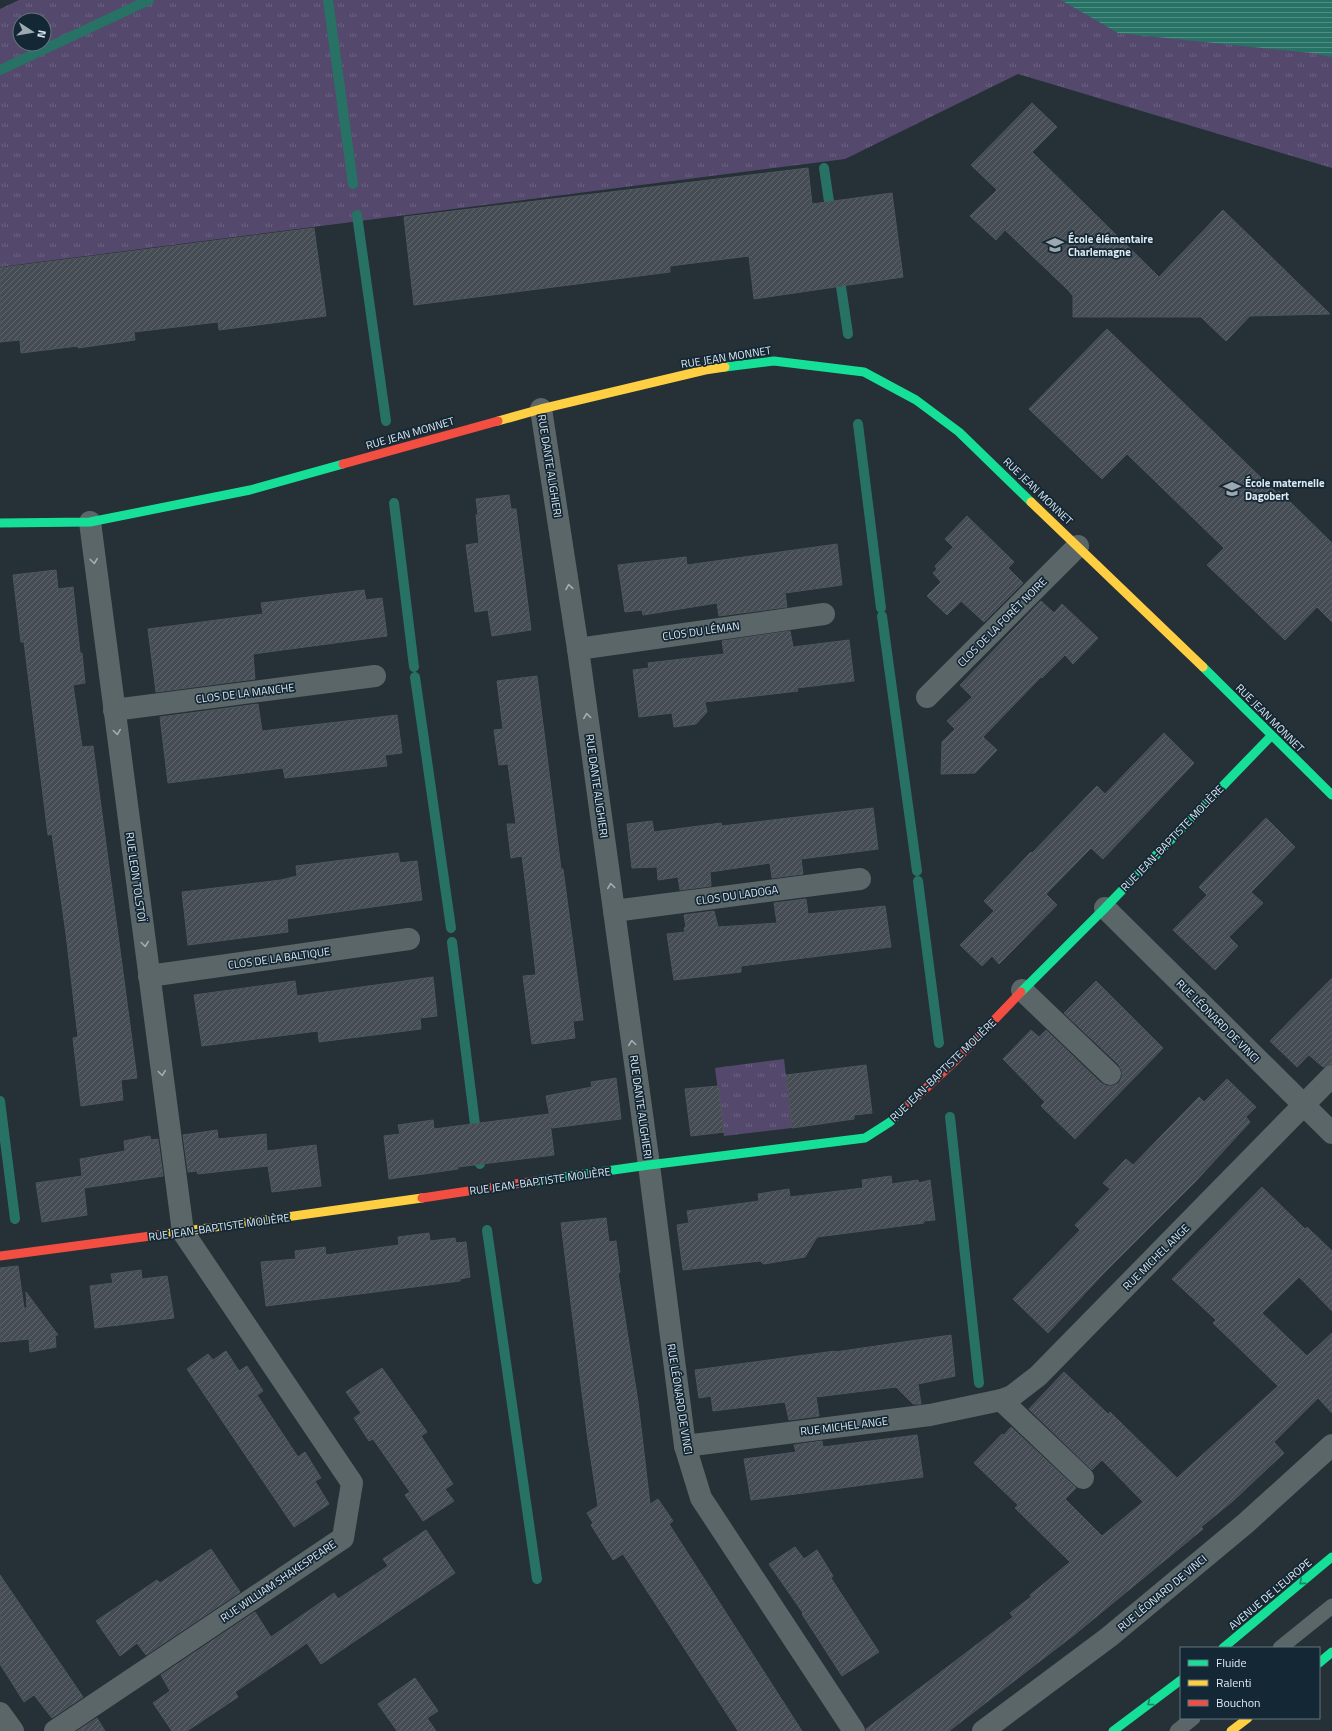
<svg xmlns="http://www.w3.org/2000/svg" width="1332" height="1731" font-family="'Titillium Web',sans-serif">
<defs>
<pattern id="park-tufts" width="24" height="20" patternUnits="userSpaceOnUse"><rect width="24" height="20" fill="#54496d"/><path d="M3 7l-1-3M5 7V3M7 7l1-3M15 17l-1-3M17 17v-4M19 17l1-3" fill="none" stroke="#6c6382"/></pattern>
<pattern id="water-rules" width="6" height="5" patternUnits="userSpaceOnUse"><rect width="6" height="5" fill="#277265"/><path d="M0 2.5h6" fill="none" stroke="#508d83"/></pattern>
<pattern id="building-hatch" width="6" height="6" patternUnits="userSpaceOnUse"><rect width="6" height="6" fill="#454c53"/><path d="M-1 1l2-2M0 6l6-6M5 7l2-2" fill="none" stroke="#5f666c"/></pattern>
</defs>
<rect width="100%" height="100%" fill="#253037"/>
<g fill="url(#park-tufts)" fill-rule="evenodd">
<path d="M19 0H1332V168L1018 74 845 159 0 267V9ZM20 20H44V44H20Z"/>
<polygon points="784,1059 792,1128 724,1136 715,1068"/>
</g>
<polygon fill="url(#water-rules)" points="1061,0 1332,0 1332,57 1312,53 1118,33"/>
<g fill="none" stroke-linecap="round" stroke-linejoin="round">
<g stroke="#277265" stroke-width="10">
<polyline points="328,0 353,184"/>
<polyline points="0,70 149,0"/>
<polyline points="824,168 831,215"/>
<polyline points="357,215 386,421"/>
<polyline points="839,273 848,334"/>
<polyline points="858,424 881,608"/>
<polyline points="394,503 414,667"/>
<polyline points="882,616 917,871"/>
<polyline points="415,677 451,928"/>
<polyline points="918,881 939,1043"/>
<polyline points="452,942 480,1164"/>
<polyline points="0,1101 15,1219"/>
<polyline points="950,1117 979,1383"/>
<polyline points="487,1230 537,1579"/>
</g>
</g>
<g fill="url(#building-hatch)" stroke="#4e555c">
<polygon points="1032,103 1057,127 1032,152 1159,277 1223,210 1330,314 1250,316 1226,341 1201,317 1073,317 1073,296 1068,290 1005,230 996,240 970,216 997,190 971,165"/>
<polygon points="808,168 812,204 892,193 903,277 754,299 749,256 670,266 670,272 414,305 404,217"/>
<polygon points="314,228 326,316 219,330 218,322 134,332 135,340 78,348 78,346 21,353 20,340 0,342 0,268"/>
<polygon points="1107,329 1277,493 1279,491 1332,543 1332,622 1317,607 1285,640 1207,565 1224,548 1127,454 1102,479 1029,409"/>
<polygon points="509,495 511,509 516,509 531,630 492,636 488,610 475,612 466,545 479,543 476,515 478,514 476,499"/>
<polygon points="967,516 1014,562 1008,568 1023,583 984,622 961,601 947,615 927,596 941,582 933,573 937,569 935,566 953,547 945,539"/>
<polygon points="837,544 842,585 785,593 787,607 719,616 717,603 643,615 642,610 625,612 618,565 686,557 687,565"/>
<polygon points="56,570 58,589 73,587 80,653 82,653 85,683 73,685 82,747 93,746 137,1078 121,1080 123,1100 81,1106 73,1038 78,1037 66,934 52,834 48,835 24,642 21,642 13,575"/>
<polygon points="364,590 366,600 382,598 387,636 253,654 255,679 156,692 148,629 263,614 261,603"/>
<polygon points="1041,601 1054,613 1062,604 1098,638 1073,664 1065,655 1042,678 1041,677 983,737 997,750 975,773 941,774 942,742 955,729 947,721 972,697 960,685"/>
<polygon points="790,631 793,647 849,640 854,681 797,688 798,691 705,702 707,712 696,724 674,727 672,713 639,717 633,670 649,668 648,663 724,654 722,641"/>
<polygon points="537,676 561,869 563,869 583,1020 573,1021 575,1038 532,1044 523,976 536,975 528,903 522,856 511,858 507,824 516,824 508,764 499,765 494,730 503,729 497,681"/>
<polygon points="258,704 262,731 397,715 402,753 385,755 387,766 285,778 283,768 168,783 160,717"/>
<polygon points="1164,733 1194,763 1103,859 1091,848 1046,894 1057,905 999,964 992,956 982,966 960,945 994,911 984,901 1031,852 1032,853 1097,786 1105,794"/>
<polygon points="873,808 878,849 801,859 803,874 772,878 770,863 710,872 711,886 680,890 678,877 658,880 657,867 632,868 627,824 652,821 654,832 721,823 722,826"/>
<polygon points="1266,818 1295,847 1251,892 1263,903 1229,937 1238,946 1215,970 1173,930 1207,895 1199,887"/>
<polygon points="398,853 400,863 417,861 422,900 287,919 288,932 188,945 182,892 281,880 297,876 296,866"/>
<polygon points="806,899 808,914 885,906 891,947 741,966 741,972 674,980 667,934 685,932 684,928 686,927 684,915 714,911 718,927 777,923 774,903"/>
<polygon points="433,977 437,1016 420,1018 421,1029 319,1042 318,1031 202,1046 194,995 295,981 297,996"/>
<polygon points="1332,978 1332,1064 1323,1067 1309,1055 1297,1067 1270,1041"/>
<polygon points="1096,981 1163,1048 1075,1139 1041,1106 1045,1102 1003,1059 1031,1030 1039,1037 1046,1030 1101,1083 1107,1086 1113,1086 1119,1083 1122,1077 1122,1071 1119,1065 1064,1013"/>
<polygon points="866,1065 872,1113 854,1115 854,1119 792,1128 786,1075"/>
<polygon points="616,1078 621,1119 552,1128 546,1096 592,1087 591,1082"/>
<polygon points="1227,1079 1256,1107 1246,1117 1250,1122 1196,1181 1102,1275 1048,1333 1013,1299 1080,1230 1075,1225 1110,1189 1103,1183 1126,1159 1133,1165 1199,1097 1204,1102"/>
<polygon points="718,1086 724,1132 691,1136 685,1089"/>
<polygon points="549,1114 554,1155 458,1167 458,1169 389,1179 384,1136 400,1134 398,1125 433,1120 434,1129"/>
<polygon points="217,1130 218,1139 266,1134 267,1151 316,1145 321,1186 272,1192 268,1166 198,1174 197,1171 188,1172 183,1135"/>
<polygon points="150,1136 151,1140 158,1139 163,1176 84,1188 87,1215 42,1222 36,1183 82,1176 80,1159 125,1151 124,1141"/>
<polygon points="891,1176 892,1184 918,1180 919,1183 930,1180 935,1220 923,1221 924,1223 817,1237 805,1257 764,1264 760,1261 683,1270 677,1225 689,1223 687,1211 759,1201 758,1194 789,1189 790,1197 863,1188 862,1180"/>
<polygon points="1262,1187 1305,1229 1307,1227 1332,1251 1332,1311 1299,1277 1262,1313 1307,1356 1332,1333 1332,1413 1318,1398 1274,1442 1284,1453 1233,1501 1201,1527 1203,1529 1074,1635 949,1731 866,1731 866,1729 1013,1617 1010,1613 1031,1597 1030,1595 1070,1562 1015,1508 1018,1505 974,1463 1002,1434 1004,1435 1011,1427 1076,1488 1065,1499 1102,1536 1143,1502 1102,1460 1092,1470 1029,1409 1064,1372 1108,1414 1110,1412 1177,1478 1278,1386 1213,1323 1216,1320 1172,1279"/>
<polygon points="606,1218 609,1242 616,1241 620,1272 618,1273 638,1402 650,1504 658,1499 673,1521 669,1524 802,1731 738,1731 623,1554 613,1560 591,1525 593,1523 587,1513 598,1506 587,1433 561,1223"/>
<polygon points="429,1233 430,1241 455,1238 456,1243 466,1242 470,1277 460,1279 460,1281 266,1306 261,1262 296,1259 295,1251 325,1247 326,1255 399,1245 398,1237"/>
<polygon points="18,1266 24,1308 27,1308 26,1292 58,1335 55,1335 56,1347 30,1352 29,1339 0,1342 0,1268"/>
<polygon points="141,1270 142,1279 167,1276 174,1318 95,1328 90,1286 113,1283 111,1274"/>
<polygon points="951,1335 955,1376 918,1384 921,1404 913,1404 896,1387 816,1397 819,1416 789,1420 785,1402 713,1411 711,1396 699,1398 695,1370 835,1351 835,1352"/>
<polygon points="226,1351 239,1371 247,1366 263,1391 257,1395 298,1457 305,1452 321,1478 315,1481 329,1504 294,1527 187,1369 208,1354 213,1360"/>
<polygon points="382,1368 427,1432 421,1436 453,1484 445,1489 454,1501 423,1521 405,1495 410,1492 373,1439 369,1441 354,1418 361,1413 346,1392"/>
<polygon points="917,1435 923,1477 751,1500 744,1459 796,1452 794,1445 822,1441 823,1447"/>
<polygon points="426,1530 455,1573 321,1664 307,1643 235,1692 238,1697 187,1731 172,1731 153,1703 170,1691 161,1675 255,1612 271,1637 334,1593 338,1599 367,1580 388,1566 383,1559"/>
<polygon points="795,1547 804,1559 817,1550 833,1576 831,1578 879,1652 842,1676 802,1614 803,1613 769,1564"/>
<polygon points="211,1549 240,1592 146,1655 137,1643 120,1656 96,1621 157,1580 160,1583"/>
<polygon points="0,1575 83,1697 52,1718 34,1695 24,1702 0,1664"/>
<polygon points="415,1678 438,1711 427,1718 436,1731 397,1731 378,1704"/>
<polygon points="97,1718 105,1731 77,1731"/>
</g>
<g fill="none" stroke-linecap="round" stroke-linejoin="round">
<g stroke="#5b6669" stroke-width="15">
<polyline points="1280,1648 1332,1606"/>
<polyline points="1177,1731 1193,1718"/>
</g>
<g stroke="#5b6669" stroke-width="22">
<polyline points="541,409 578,649 649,1165 685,1446 701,1498 854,1731"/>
<polyline points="578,649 824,614"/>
<polyline points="927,697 1078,546"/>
<polyline points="114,710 375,676"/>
<polyline points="1105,908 1332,1133"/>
<polyline points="614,911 860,879"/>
<polyline points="149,976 409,939"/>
<polyline points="1022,990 1110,1074"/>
<polyline points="1001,1400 1083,1478"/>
<polyline points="685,1446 930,1415 1001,1400 1012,1396 1038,1376 1332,1076"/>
<polyline points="0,1713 13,1731"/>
<polyline points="55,1731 343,1538 352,1483 183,1232 90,522"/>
<polyline points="983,1731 1109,1637 1246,1523 1332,1445"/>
</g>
<g stroke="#16e098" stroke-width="9">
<polyline points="725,367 774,361 864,372 916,400 959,432 1031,502"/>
<polyline points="0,523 90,522 250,490 343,464"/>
<polyline points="1203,667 1332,795"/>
<polyline points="1021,992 1105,908 1271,736"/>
<polyline points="535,1181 649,1165 865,1138 890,1122 908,1105"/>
<polyline points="1223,1648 1332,1557"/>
<polyline points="1319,1663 1332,1652"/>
<polyline points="1113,1731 1181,1680"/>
</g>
<g stroke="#ffcf43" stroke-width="9">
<polyline points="498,421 541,409 705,370 725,367"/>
<polyline points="1031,502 1203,667"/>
<polyline points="158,1235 422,1198"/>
<polyline points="1231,1731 1248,1718"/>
</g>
<g stroke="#f24e42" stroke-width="9">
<polyline points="343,464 498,421"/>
<polyline points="908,1105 955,1061 1021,992"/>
<polyline points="422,1198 535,1181"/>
<polyline points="0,1256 158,1235"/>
</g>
</g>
<defs><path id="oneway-chevron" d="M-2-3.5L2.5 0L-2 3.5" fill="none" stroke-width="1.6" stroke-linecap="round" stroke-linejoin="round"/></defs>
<g stroke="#a3afb5">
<use href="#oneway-chevron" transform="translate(94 561) rotate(83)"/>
<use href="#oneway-chevron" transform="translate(569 587) rotate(-99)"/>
<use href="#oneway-chevron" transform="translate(587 716) rotate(-98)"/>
<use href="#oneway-chevron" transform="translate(117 732) rotate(82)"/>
<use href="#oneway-chevron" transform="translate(611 886) rotate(-98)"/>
<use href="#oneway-chevron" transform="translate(145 944) rotate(82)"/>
<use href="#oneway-chevron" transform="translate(632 1043) rotate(-98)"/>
<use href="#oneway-chevron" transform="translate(162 1073) rotate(82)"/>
</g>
<g stroke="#158466">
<use href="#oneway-chevron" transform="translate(1302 1582) rotate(140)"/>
<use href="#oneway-chevron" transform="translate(1150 1703) rotate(143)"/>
</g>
<defs>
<g id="school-bare" transform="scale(1.38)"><path d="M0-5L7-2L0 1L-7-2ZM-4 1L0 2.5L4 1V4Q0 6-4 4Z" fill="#9da9b1" stroke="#142734" stroke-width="2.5" paint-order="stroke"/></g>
</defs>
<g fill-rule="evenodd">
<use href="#school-bare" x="1055" y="245"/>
<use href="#school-bare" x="1232" y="489"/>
</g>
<g text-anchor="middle" stroke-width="3.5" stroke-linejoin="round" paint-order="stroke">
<g font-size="11" font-weight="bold" fill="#deeaf3" stroke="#142734" text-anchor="start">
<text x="1068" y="243">École élémentaire<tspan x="1068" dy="13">Charlemagne</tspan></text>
<text x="1245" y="487">École maternelle<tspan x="1245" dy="13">Dagobert</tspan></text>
</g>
<g font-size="11" fill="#deeaf3" stroke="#142734">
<text transform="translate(726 357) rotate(-9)" y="4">RUE JEAN MONNET</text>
<text transform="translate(410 433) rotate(-16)" y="4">RUE JEAN MONNET</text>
<text transform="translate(550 466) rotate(81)" y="4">RUE DANTE ALIGHIERI</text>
<text transform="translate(1038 491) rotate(44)" y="4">RUE JEAN MONNET</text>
<text transform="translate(1002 622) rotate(-45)" y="4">CLOS DE LA FORÊT NOIRE</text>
<text transform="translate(701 631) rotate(-8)" y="4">CLOS DU LÉMAN</text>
<text transform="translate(245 693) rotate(-7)" y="4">CLOS DE LA MANCHE</text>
<text transform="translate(1270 718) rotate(45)" y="4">RUE JEAN MONNET</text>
<text transform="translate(597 786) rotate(82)" y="4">RUE DANTE ALIGHIERI</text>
<text transform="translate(1172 838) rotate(-46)" y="4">RUE JEAN-BAPTISTE MOLIÈRE</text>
<text transform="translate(136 877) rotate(82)" y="4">RUE LEON TOLSTOÏ</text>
<text transform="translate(737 895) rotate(-8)" y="4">CLOS DU LADOGA</text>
<text transform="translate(279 958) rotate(-8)" y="4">CLOS DE LA BALTIQUE</text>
<text transform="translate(1218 1021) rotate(45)" y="4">RUE LÉONARD DE VINCI</text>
<text transform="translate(943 1070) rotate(-44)" y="4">RUE JEAN-BAPTISTE MOLIÈRE</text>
<text transform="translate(641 1107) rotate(82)" y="4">RUE DANTE ALIGHIERI</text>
<text transform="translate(540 1181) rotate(-8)" y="4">RUE JEAN-BAPTISTE MOLIÈRE</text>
<text transform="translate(219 1227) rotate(-8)" y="4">RUE JEAN-BAPTISTE MOLIÈRE</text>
<text transform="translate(1156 1257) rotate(-45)" y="4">RUE MICHEL ANGE</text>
<text transform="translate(680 1399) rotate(81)" y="4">RUE LÉONARD DE VINCI</text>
<text transform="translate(844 1426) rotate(-7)" y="4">RUE MICHEL ANGE</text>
<text transform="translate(278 1581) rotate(-34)" y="4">RUE WILLIAM SHAKESPEARE</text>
<text transform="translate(1162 1593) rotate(-40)" y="4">RUE LÉONARD DE VINCI</text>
<text transform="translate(1270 1594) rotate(-40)" y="4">AVENUE DE L'EUROPE</text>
</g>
</g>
<rect x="1180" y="1647" width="140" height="72" fill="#142734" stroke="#657580"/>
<rect x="1188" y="1660" width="20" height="6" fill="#16e098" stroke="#657580"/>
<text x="1216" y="1667" font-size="12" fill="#deeaf3">Fluide</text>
<rect x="1188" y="1680" width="20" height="6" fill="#ffcf43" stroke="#657580"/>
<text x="1216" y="1687" font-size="12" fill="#deeaf3">Ralenti</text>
<rect x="1188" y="1700" width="20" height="6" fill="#f24e42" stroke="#657580"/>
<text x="1216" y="1707" font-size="12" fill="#deeaf3">Bouchon</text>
<g transform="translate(32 32) rotate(102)"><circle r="19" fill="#142734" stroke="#657580"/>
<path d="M0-3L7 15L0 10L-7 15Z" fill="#9da9b1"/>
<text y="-6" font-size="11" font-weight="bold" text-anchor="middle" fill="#deeaf3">N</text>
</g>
</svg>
